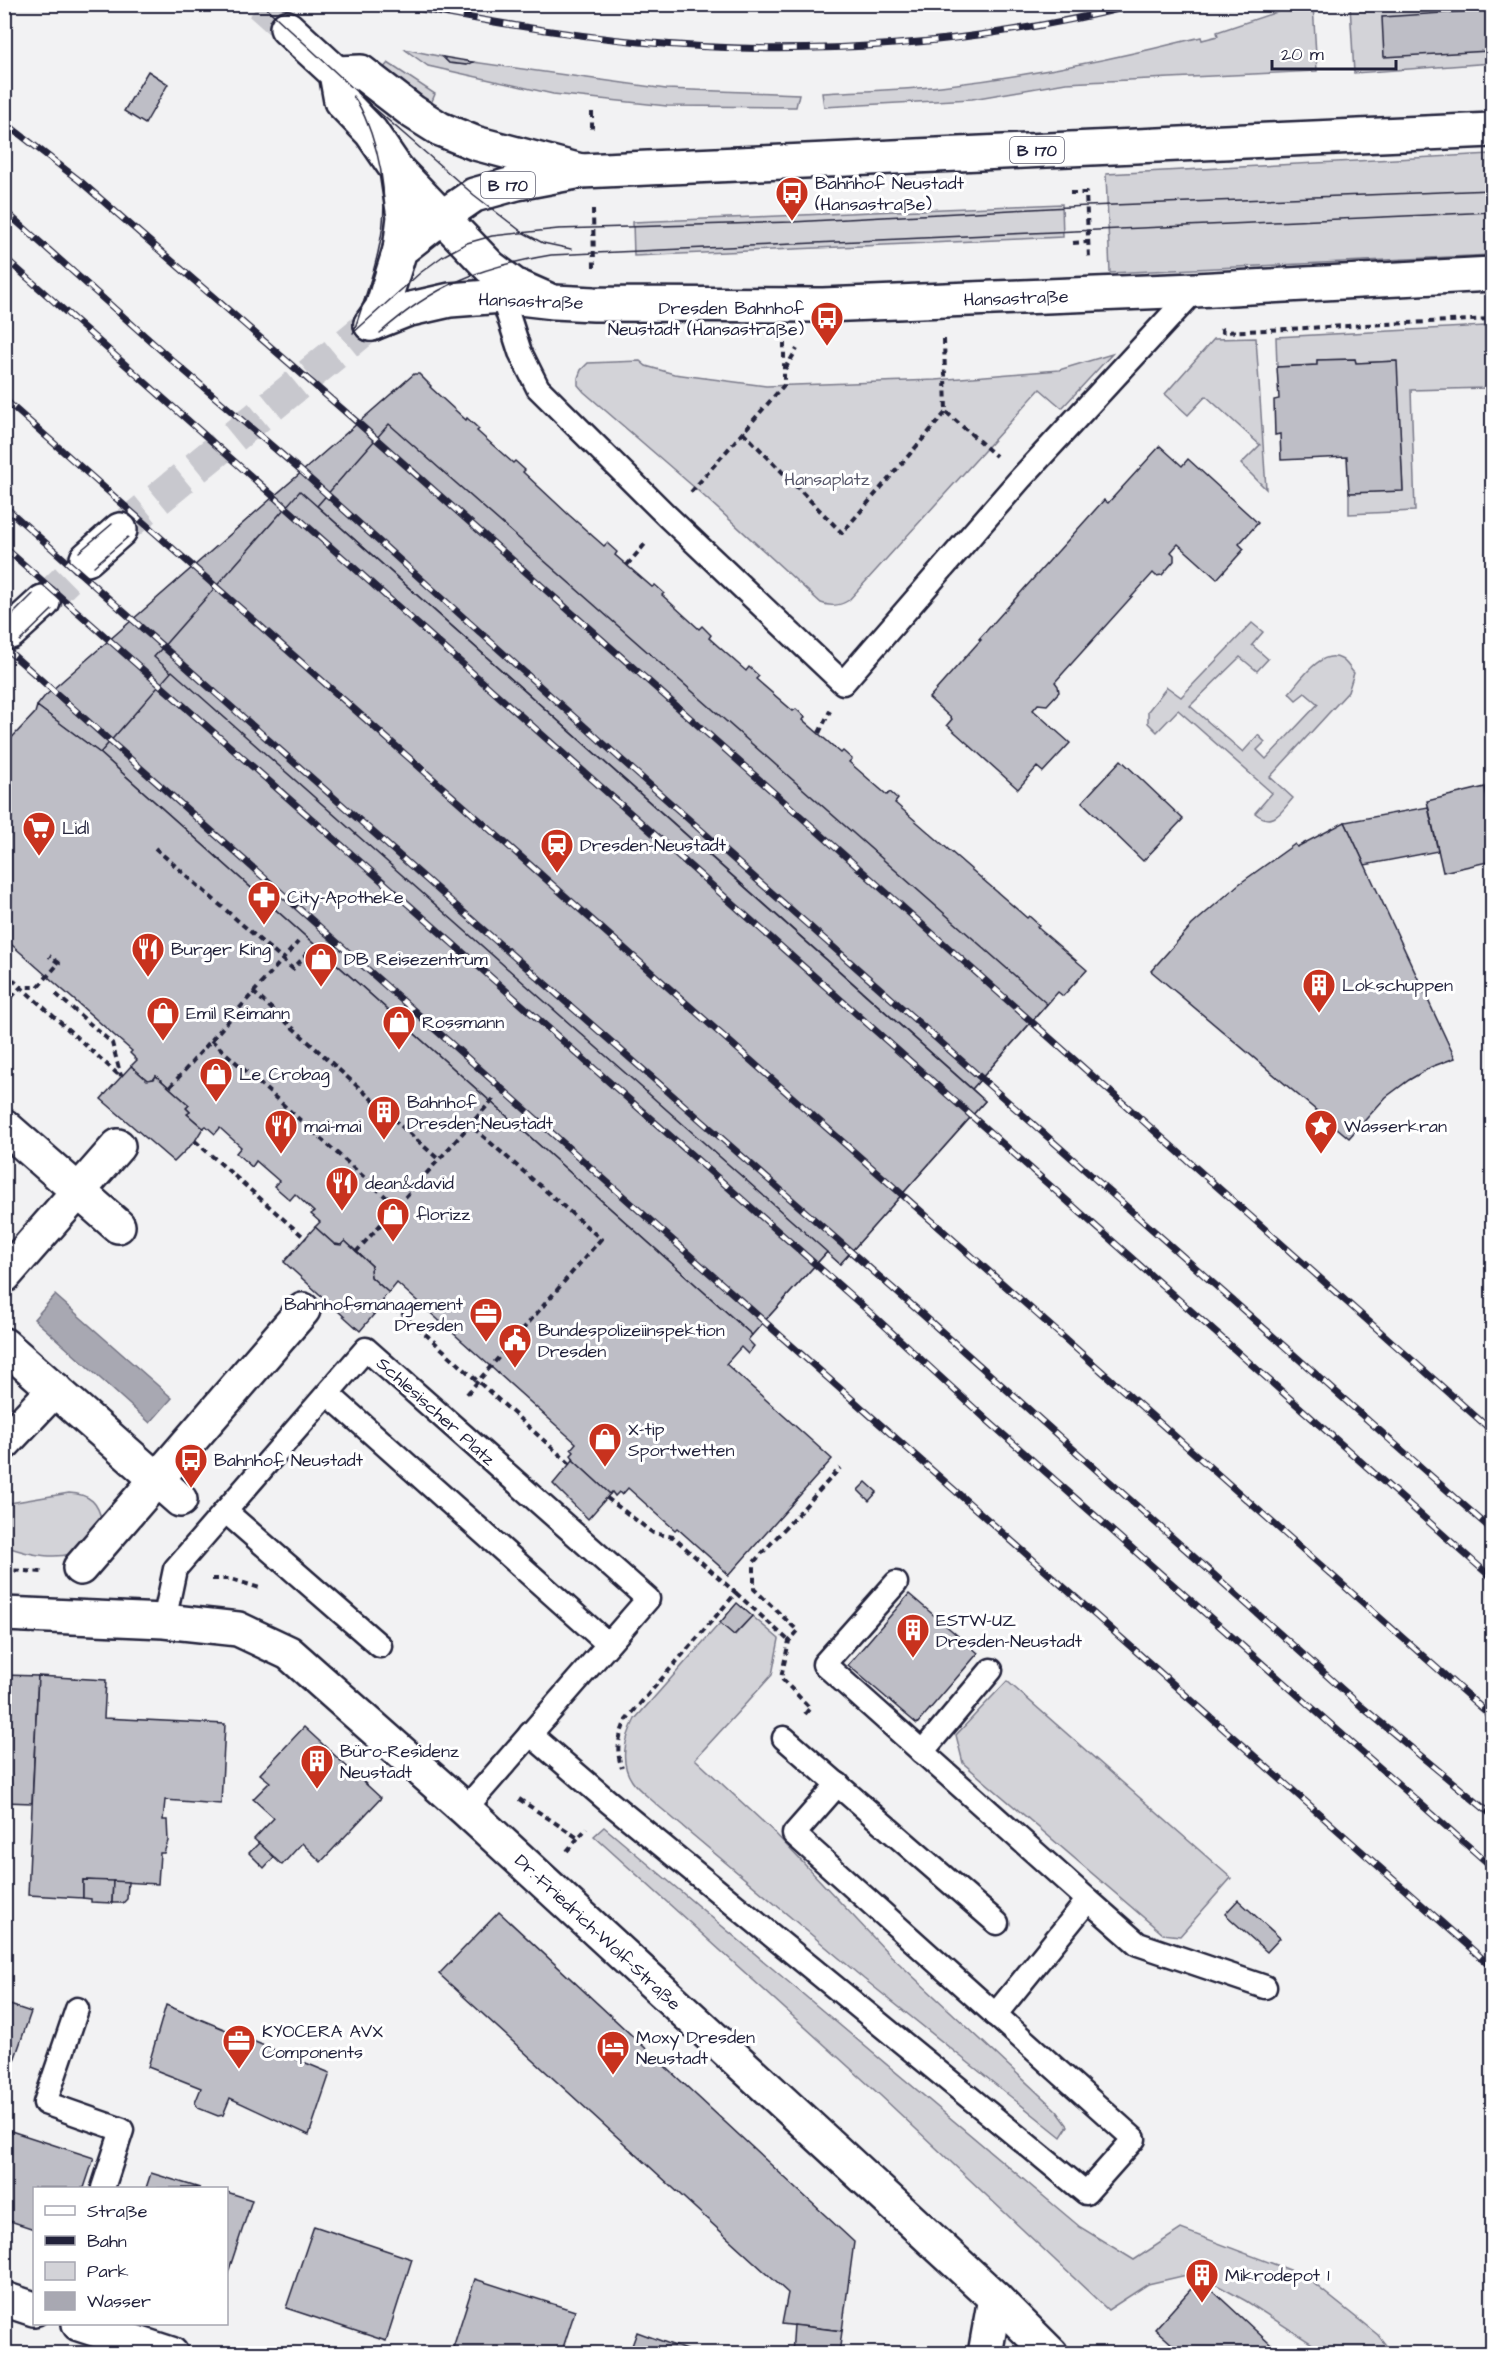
<svg xmlns="http://www.w3.org/2000/svg" width="1497" height="2358" font-family="'Architects Daughter',sans-serif">
<rect width="100%" height="100%" fill="#f2f2f3"/>
<filter id="ink" filterUnits="userSpaceOnUse"><feTurbulence type="fractalNoise" baseFrequency=".0167" numOctaves="2"/><feDisplacementMap in="SourceGraphic" scale="12" xChannelSelector="R" yChannelSelector="G"/><feConvolveMatrix kernelMatrix="1 2 1 2 8 2 1 2 1" color-interpolation-filters="sRGB"/></filter>
<g filter="url(#ink)">
<g fill="#d3d3d8" stroke="#7a7a8a" stroke-width="1.5">
<path d="M1298 5H1313L1317 71 1066 83 972 99 824 107 822 93C861 91 901 90 941 86 1028 76 1115 59 1201 37L1202 40 1218 36 1217 32Z"/>
<polygon points="1350,5 1492,5 1492,63 1354,73"/>
<polygon points="404,49 443,57 449,63 466,65 473,62 666,89 799,94 796,107 667,106 553,94 428,66"/>
<polygon points="388,63 435,94 430,106 381,71"/>
<polygon points="1492,154 1492,255 1110,273 1106,174"/>
<polygon points="1062,204 1063,237 634,256 633,222"/>
<polygon points="1485,326 1486,388 1411,390 1415,511 1349,514 1349,493 1403,490 1396,361 1356,363 1355,359 1317,360 1317,365 1277,367 1276,337"/>
<polygon points="1256,338 1266,489 1241,464 1260,445 1206,396 1188,415 1165,394 1214,339"/>
<path d="M1112 354 1062 408 1040 389 849 600C840 606 832 607 821 603L695 488 584 392 578 385V378L581 370 588 363 640 361 646 366 674 374 766 386 936 380 1059 370Z"/>
<path d="M1252 623 1263 632 1252 645 1268 659 1257 671 1240 657 1190 706 1243 752 1258 735 1265 742 1257 750 1266 759 1318 704 1305 693 1296 700 1289 693C1300 681 1321 648 1341 659 1346 661 1350 669 1354 673L1348 692 1270 777 1293 798C1281 812 1273 828 1255 813L1272 793 1178 710 1157 732 1148 723V711L1167 687 1181 697Z"/>
<path d="M69 1493C90 1494 99 1503 102 1523 97 1530 92 1540 85 1546 65 1564 26 1554 5 1546L4 1504Z"/>
<path d="M752 1616 779 1639 772 1675 695 1759 773 1831 889 1954 1057 2111 1068 2126 1061 2137 864 1979 656 1804C649 1797 638 1790 632 1781 619 1762 625 1738 635 1719L720 1623 735 1635Z"/>
<polygon points="1007,1681 1231,1878 1180,1936 1163,1934 963,1763 956,1735"/>
<polygon points="604,1827 1080,2227 1134,2260 1181,2229 1303,2275 1378,2335 1392,2353 1326,2353 1246,2301 1195,2273 1148,2284 1108,2310 881,2096 594,1836"/>
</g>
<polygon fill="#a8a8b2" stroke="#727282" stroke-width="1.5" points="55,1295 172,1398 150,1423 34,1319"/>
<g fill="#bebec6" stroke="#22223b" stroke-width="1.5">
<polygon points="1487,10 1489,51 1384,57 1382,17"/>
<polygon points="443,57 473,62 467,65 449,63"/>
<polygon points="148,71 168,84 145,124 124,111"/>
<polygon points="1355,359 1356,363 1397,361 1403,491 1349,493 1347,457 1281,460 1280,434 1275,435 1274,400 1279,399 1277,367 1317,365 1317,360"/>
<polygon points="414,374 419,374 431,386 430,387 466,420 467,418 479,429 477,431 513,463 515,461 525,470 523,472 569,515 604,546 607,543 617,552 615,555 652,587 655,585 664,593 662,595 699,629 702,626 711,635 709,638 746,671 749,667 759,676 756,679 793,711 796,709 805,717 803,720 841,753 843,751 852,759 849,762 887,795 890,792 898,799 895,803 1027,918 1029,916 1039,925 1037,927 1087,970 1063,996 1058,992 972,1089 985,1101 840,1264 827,1252 752,1335 100,753 37,706 44,697"/>
<polygon points="389,424 1047,1004 972,1089 317,506"/>
<polygon points="1160,446 1182,466 1188,459 1258,523 1239,544 1244,549 1217,579 1178,544 1171,552 1174,555 1174,561 1162,575 1156,576 1153,573 1055,682 1058,686 1059,692 1047,705 1038,704 1033,710 1070,743 1043,772 1037,767 1018,789 947,725 952,719 929,698 977,644 981,640 979,639 1104,500 1108,503"/>
<polygon points="300,491 985,1101 840,1264 154,657"/>
<polygon points="172,671 827,1252 752,1335 100,753"/>
<polygon points="37,706 100,753 752,1335 748,1340 754,1346 748,1354 741,1347 726,1364 832,1459 728,1576 727,1573 677,1528 675,1530 628,1488 622,1495 619,1492 615,1496 612,1492 610,1494 573,1460 574,1459 571,1455 574,1452 571,1449 576,1443 397,1283 389,1293 371,1277 370,1270 372,1266 345,1241 341,1245 334,1244 315,1227 320,1222 311,1214 314,1212 295,1194 290,1200 274,1186 279,1181 256,1161 252,1167 236,1153 241,1147 220,1128 215,1134 206,1126 203,1128 187,1114 190,1112 186,1108 189,1105 156,1076 154,1079 147,1080 131,1066 137,1060 130,1053 132,1051 4,938 4,746 35,713"/>
<polygon points="1121,760 1183,819 1143,861 1082,802"/>
<polygon points="1485,787 1492,821 1492,861 1443,872 1427,801"/>
<polygon points="1428,807 1438,851 1365,865 1345,822"/>
<polygon points="1345,822 1455,1058 1431,1067 1409,1080 1386,1097 1349,1138 1151,971 1192,925 1239,884 1295,844 1297,847"/>
<polygon points="131,1066 147,1080 154,1079 156,1076 189,1105 186,1108 190,1112 187,1114 203,1128 195,1141 174,1162 101,1099"/>
<polygon points="315,1227 334,1244 341,1245 345,1241 372,1266 370,1270 371,1277 389,1293 384,1297 382,1305 360,1331 284,1262"/>
<polygon points="573,1460 610,1494 588,1519 553,1484"/>
<polygon points="866,1482 877,1492 869,1501 858,1490"/>
<polygon points="909,1594 978,1653 917,1724 848,1665"/>
<polygon points="737,1603 752,1616 734,1635 720,1623"/>
<polygon points="4,1675 38,1676 32,1803 4,1802"/>
<polygon points="38,1676 106,1680 104,1718 225,1724 221,1804 165,1800 163,1820 167,1820 168,1841 164,1853 160,1853 158,1884 83,1880 83,1898 28,1895"/>
<polygon points="304,1727 381,1798 321,1862 302,1843 282,1865 254,1839 274,1818 253,1799 270,1782 260,1774"/>
<polygon points="259,1843 274,1857 264,1868 249,1853"/>
<polygon points="83,1880 113,1881 112,1903 91,1902 91,1899 83,1898"/>
<polygon points="113,1881 128,1882 127,1899 123,1903 112,1903"/>
<polygon points="1238,1900 1280,1938 1267,1952 1225,1914"/>
<polygon points="499,1912 854,2242 842,2331 782,2324 788,2293 439,1974"/>
<polygon points="4,2003 31,2012 4,2089"/>
<polygon points="166,2005 330,2073 309,2135 230,2098 223,2115 218,2116 198,2108 195,2103 201,2088 148,2067"/>
<polygon points="11,2131 94,2158 84,2188 34,2188 34,2229 4,2219 4,2152"/>
<polygon points="151,2173 200,2188 146,2188"/>
<polygon points="227,2192 252,2200 226,2279 226,2193"/>
<polygon points="314,2226 412,2259 386,2341 286,2308"/>
<polygon points="475,2279 575,2311 561,2354 451,2354"/>
<polygon points="1200,2279 1281,2354 1183,2354 1155,2329"/>
<polygon points="794,2325 842,2331 839,2354 792,2354"/>
<polygon points="637,2332 697,2354 629,2354"/>
</g>
<g fill="none" stroke-linecap="round" stroke-linejoin="round">
<polyline stroke="#c8c8ce" stroke-width="33" stroke-dasharray="33 16" stroke-linecap="butt" points="260,4 287,28"/>
<g stroke="#c8c8ce" stroke-width="33" stroke-dasharray="33 16" stroke-linecap="butt">
<polyline points="120,530 371,324"/>
<polyline points="43,602 87,559"/>
</g>
<g stroke="#22223b" stroke-width="27">
<g id="lane">
<polyline points="502,296 520,352 538,388 668,517 843,683 1021,478 1195,290"/>
<polyline points="328,1394 608,1644"/>
<polyline points="225,1511 380,1646"/>
<polyline points="896,1583 824,1664 1088,1900 995,2015"/>
<polyline points="164,1621 175,1569 366,1349 648,1599 465,1809"/>
<polyline points="530,1734 609,1802 1086,2193 1134,2139 794,1834 838,1784"/>
<polyline points="784,1738 997,1923"/>
<polyline points="922,1752 991,1670"/>
<polyline points="1088,1900 1138,1944 1265,1987"/>
<polyline points="77,2009 45,2103 122,2130 103,2188"/>
</g>
</g>
<g stroke="#22223b" stroke-width="38">
<g id="street">
<polyline points="4,1126 118,1226"/>
<polyline points="4,1276 118,1146"/>
<polyline points="4,1345 180,1500"/>
<polyline points="4,1443 55,1389"/>
<polyline points="80,1568 303,1310"/>
<polyline points="4,1614 164,1621 238,1629 289,1653 465,1809 995,2298 1051,2354"/>
<polyline points="4,2299 34,2309"/>
<polyline points="79,2324 171,2354"/>
<polyline points="985,2354 995,2298"/>
</g>
</g>
<g stroke="#22223b" stroke-width="38">
<g id="secondary">
<polyline points="287,28 336,73 341,101 371,132 397,170 404,217 400,250"/>
<polyline points="336,73 361,72 413,112 440,129 475,143 581,171"/>
<polyline points="397,170 490,267 514,285 546,299"/>
</g>
</g>
<g stroke="#22223b" stroke-width="38">
<g id="primary">
<polyline points="371,324 382,308 400,250 442,217 474,195 517,183 581,171 1492,130"/>
<polyline points="371,324 406,310 450,300 502,296 554,302 594,304 823,305 1195,290 1492,274"/>
<polyline points="87,559 120,530"/>
<polyline points="10,632 43,602"/>
</g>
</g>
<g stroke="#22223b" stroke-width="4" stroke-dasharray="6 4.5" stroke-linecap="butt">
<polyline points="592,112 592,132"/>
<polyline points="1070,193 1086,193 1089,258"/>
<polyline points="593,209 594,267"/>
<polyline points="1073,243 1088,242"/>
<polyline points="1221,328 1223,332 1492,319"/>
<polyline points="944,339 946,412 996,456"/>
<polyline points="785,369 797,349"/>
<polyline points="743,432 842,533 946,412"/>
<polyline points="691,492 784,385 784,343"/>
<polyline points="627,565 646,543"/>
<polyline points="819,733 830,711"/>
<polyline points="155,848 293,969 313,947"/>
<polyline points="4,972 121,1077"/>
<polyline points="253,992 438,1159"/>
<polyline points="56,994 112,1043 121,1076"/>
<polyline points="4,1005 21,987 38,987 59,963 49,956"/>
<polyline points="211,1040 396,1206"/>
<polyline points="170,1087 298,942"/>
<polyline points="195,1141 306,1239"/>
<polyline points="356,1252 495,1097"/>
<polyline points="382,1305 403,1314 570,1464"/>
<polyline points="467,1394 601,1239 469,1124"/>
<path d="M607 1498 653 1533 673 1537 736 1593 626 1720C619 1736 615 1751 622 1768"/>
<polyline points="4,1570 43,1572"/>
<polyline points="212,1579 231,1579 260,1588"/>
<polyline points="736,1593 789,1641"/>
<polyline points="805,1714 810,1708 781,1678 789,1641 798,1631 754,1589 754,1562 840,1468"/>
<polyline points="519,1799 578,1838 587,1828"/>
<polyline points="567,1851 578,1838"/>
</g>
<use href="#lane" stroke="#fff" stroke-width="22"/>
<use href="#street" stroke="#fff" stroke-width="33"/>
<use href="#secondary" stroke="#fff" stroke-width="33"/>
<use href="#primary" stroke="#fff" stroke-width="33"/>
<g stroke="#22223b" stroke-width="1.5">
<polyline points="262,4 373,107 474,195 522,232 543,243 571,249"/>
<path d="M353 96C362 107 366 120 371 133 398 212 378 257 354 331"/>
<polyline points="353,333 420,273 443,256 467,243 492,236 558,229 792,222 1087,206 1492,190"/>
<path d="M380 333C434 285 480 267 551 255L1492 212"/>
<polyline points="79,552 112,524"/>
<polyline points="94,566 128,537"/>
<polyline points="4,623 33,594"/>
<polyline points="20,641 52,610"/>
</g>
<g stroke="#22223b" stroke-width="7">
<g id="rail">
<path d="M394 4C475 19 557 34 640 42 806 58 977 45 1139 4"/>
<polyline points="4,122 80,181 357,422 1492,1431"/>
<polyline points="4,210 173,361 301,471 624,762 1492,1530"/>
<polyline points="4,257 1492,1578"/>
<polyline points="4,399 1492,1717"/>
<polyline points="4,506 478,925 922,1314 1362,1707 1492,1815"/>
<polyline points="4,547 874,1316 987,1420 1492,1867"/>
<polyline points="4,647 1492,1967"/>
</g>
</g>
<use href="#rail" stroke="#fff" stroke-width="4.5" stroke-dasharray="14" stroke-linecap="butt"/>
</g>
</g>
<defs>
<g id="bus-pin" transform="scale(1.725)"><path d="M0 17L-7.5 6A9.5 9.5 0 1 1 7.5 6Z" fill="#c8321e" stroke="#fff"/><path d="M-5-6H5V4H4V6H2V4H-2V6H-4V4H-5ZM-3.5-4V0h7V-4ZM-3.5 1.2v1.5H-2V1.2ZM2 1.2v1.5H3.5V1.2Z" fill="#fff"/></g>
<g id="supermarket-pin" transform="scale(1.725)"><path d="M0 17L-7.5 6A9.5 9.5 0 1 1 7.5 6Z" fill="#c8321e" stroke="#fff"/><path d="M-6-5.5h2.5l.6 2H6L4.5 2H-2.5L-4.4-4H-6ZM-1.5 3.2a1.3 1.3 0 1 0 .1 0ZM3 3.2a1.3 1.3 0 1 0 .1 0Z" fill="#fff"/></g>
<g id="station-pin" transform="scale(1.725)"><path d="M0 17L-7.5 6A9.5 9.5 0 1 1 7.5 6Z" fill="#c8321e" stroke="#fff"/><path d="M-3-6H3Q5-6 5-4V2Q5 4 3 4L4.5 6H3L1.5 4h-3L-3 6H-4.5L-3 4Q-5 4-5 2V-4Q-5-6-3-6ZM-3.5-4v3h7v-3ZM-3.5 1v1.5H-2V1ZM2 1v1.5H3.5V1Z" fill="#fff"/></g>
<g id="pharmacy-pin" transform="scale(1.725)"><path d="M0 17L-7.5 6A9.5 9.5 0 1 1 7.5 6Z" fill="#c8321e" stroke="#fff"/><path d="M-2-6h4v4h4v4h-4v4h-4v-4h-4v-4h4Z" fill="#fff"/></g>
<g id="restaurant-pin" transform="scale(1.725)"><path d="M0 17L-7.5 6A9.5 9.5 0 1 1 7.5 6Z" fill="#c8321e" stroke="#fff"/><path d="M-5-6h1v4h1v-4h1v4h1v-4h1v5L-1.5 .5V6h-2V.5L-5-1ZM5-6V6H3V1.5H1.5Q1.5-4 5-6Z" fill="#fff"/></g>
<g id="shop-pin" transform="scale(1.725)"><path d="M0 17L-7.5 6A9.5 9.5 0 1 1 7.5 6Z" fill="#c8321e" stroke="#fff"/><path d="M-5-2.5h2.3a2.7 3.5 0 0 1 5.4 0H5L5.5 6h-11ZM-1.5-2.5h3a1.5 2.3 0 0 0-3 0Z" fill="#fff"/></g>
<g id="building-pin" transform="scale(1.725)"><path d="M0 17L-7.5 6A9.5 9.5 0 1 1 7.5 6Z" fill="#c8321e" stroke="#fff"/><path d="M-4-6H4V6H1V3H-1V6H-4ZM-2.5-4.3h1.7v1.8h-1.7ZM.8-4.3h1.7v1.8H.8ZM-2.5-1h1.7V.8h-1.7ZM.8-1h1.7V.8H.8Z" fill="#fff"/></g>
<g id="sight-pin" transform="scale(1.725)"><path d="M0 17L-7.5 6A9.5 9.5 0 1 1 7.5 6Z" fill="#c8321e" stroke="#fff"/><path d="M0-6L1.8-2.2L6-1.7L2.9 1.2L3.7 5.4L0 3.3L-3.7 5.4L-2.9 1.2L-6-1.7L-1.8-2.2Z" fill="#fff"/></g>
<g id="office-pin" transform="scale(1.725)"><path d="M0 17L-7.5 6A9.5 9.5 0 1 1 7.5 6Z" fill="#c8321e" stroke="#fff"/><path d="M-6-3h4V-5.5h4V-3h4V5H-6ZM-1-4.5V-3h2v-1.5ZM-6 0V1H6V0Z" fill="#fff"/></g>
<g id="civic-pin" transform="scale(1.725)"><path d="M0 17L-7.5 6A9.5 9.5 0 1 1 7.5 6Z" fill="#c8321e" stroke="#fff"/><path d="M-.6-6.5H3V-4.5H.6V-3L4-1V1h2V6H-6V1h2V-1L-.6-3ZM-1.2 2.5V6h2.4V2.5Z" fill="#fff"/></g>
<g id="hotel-pin" transform="scale(1.725)"><path d="M0 17L-7.5 6A9.5 9.5 0 1 1 7.5 6Z" fill="#c8321e" stroke="#fff"/><path d="M-6-4.5h1.5V1H6V5H4.5V3h-9V5H-6ZM-4 0a1.8 1.8 0 1 1 3.6 0ZM.5 0V-2.5h3Q6-2.5 6 0Z" fill="#fff"/></g>
</defs>
<g fill-rule="evenodd">
<use href="#bus-pin" x="792" y="193"/>
<use href="#bus-pin" x="827" y="318"/>
<use href="#supermarket-pin" x="39" y="828"/>
<use href="#station-pin" x="557" y="845"/>
<use href="#pharmacy-pin" x="264" y="897"/>
<use href="#restaurant-pin" x="148" y="949"/>
<use href="#shop-pin" x="321" y="959"/>
<use href="#building-pin" x="1319" y="985"/>
<use href="#shop-pin" x="163" y="1013"/>
<use href="#shop-pin" x="399" y="1022"/>
<use href="#shop-pin" x="216" y="1074"/>
<use href="#building-pin" x="384" y="1112"/>
<use href="#restaurant-pin" x="281" y="1126"/>
<use href="#sight-pin" x="1321" y="1126"/>
<use href="#restaurant-pin" x="342" y="1183"/>
<use href="#shop-pin" x="393" y="1214"/>
<use href="#office-pin" x="486" y="1314"/>
<use href="#civic-pin" x="515" y="1340"/>
<use href="#shop-pin" x="605" y="1439"/>
<use href="#bus-pin" x="191" y="1460"/>
<use href="#building-pin" x="913" y="1630"/>
<use href="#building-pin" x="317" y="1761"/>
<use href="#office-pin" x="239" y="2041"/>
<use href="#hotel-pin" x="613" y="2047"/>
<use href="#building-pin" x="1202" y="2275"/>
</g>
<g text-anchor="middle" stroke-width="6" stroke-linejoin="round" paint-order="stroke">
<g fill="#fff" stroke="#646476" stroke-width="1.5">
<rect x="1010" y="137" width="54" height="26" rx="4.5"/>
<rect x="481" y="172" width="54" height="26" rx="4.5"/>
</g>
<g font-size="16" font-weight="bold" fill="#22223b">
<text x="1037" y="156">B 170</text>
<text x="508" y="191">B 170</text>
</g>
<g font-size="18" fill="#22223b" stroke="#fff" text-anchor="start">
<text x="815" y="189">Bahnhof Neustadt<tspan x="815" dy="21">(Hansastraße)</tspan></text>
<text x="804" y="314" text-anchor="end">Dresden Bahnhof<tspan x="804" dy="21">Neustadt (Hansastraße)</tspan></text>
<text x="62" y="834">Lidl</text>
<text x="580" y="851">Dresden-Neustadt</text>
<text x="287" y="903">City-Apotheke</text>
<text x="171" y="955">Burger King</text>
<text x="344" y="965">DB Reisezentrum</text>
<text x="1342" y="991">Lokschuppen</text>
<text x="186" y="1019">Emil Reimann</text>
<text x="422" y="1028">Rossmann</text>
<text x="239" y="1080">Le Crobag</text>
<text x="407" y="1108">Bahnhof<tspan x="407" dy="21">Dresden-Neustadt</tspan></text>
<text x="304" y="1132">mai-mai</text>
<text x="1344" y="1132">Wasserkran</text>
<text x="365" y="1189">dean&amp;david</text>
<text x="416" y="1220">florizz</text>
<text x="463" y="1310" text-anchor="end">Bahnhofsmanagement<tspan x="463" dy="21">Dresden</tspan></text>
<text x="538" y="1336">Bundespolizeiinspektion<tspan x="538" dy="21">Dresden</tspan></text>
<text x="628" y="1435">X-tip<tspan x="628" dy="21">Sportwetten</tspan></text>
<text x="214" y="1466">Bahnhof Neustadt</text>
<text x="936" y="1626">ESTW-UZ<tspan x="936" dy="21">Dresden-Neustadt</tspan></text>
<text x="340" y="1757">Büro-Residenz<tspan x="340" dy="21">Neustadt</tspan></text>
<text x="262" y="2037">KYOCERA AVX<tspan x="262" dy="21">Components</tspan></text>
<text x="636" y="2043">Moxy Dresden<tspan x="636" dy="21">Neustadt</tspan></text>
<text x="1225" y="2281">Mikrodepot 1</text>
</g>
<g font-size="18" fill="#22223b" stroke="#fff">
<text transform="translate(1016 298) rotate(-2)" y="6">Hansastraße</text>
<text transform="translate(531 301) rotate(2)" y="6">Hansastraße</text>
<text transform="translate(436 1411) rotate(42)" y="6">Schlesischer Platz</text>
<text transform="translate(598 1932) rotate(43)" y="6">Dr.-Friedrich-Wolf-Straße</text>
</g>
<g font-size="18" fill="#57576a" stroke="#fff">
<text x="827" y="485">Hansaplatz</text>
</g>
</g>
<rect width="1497" height="2358" fill="none" stroke="#fff" stroke-width="24"/>
<rect x="12" y="12" width="1473" height="2334" fill="none" stroke="#22223b" stroke-width="2" filter="url(#ink)"/>
<rect x="33" y="2187" width="195" height="138" fill="#ffffff" stroke="#a7a7b1" stroke-width="1.5"/>
<rect x="45" y="2206" width="30" height="9" fill="#ffffff" stroke="#a7a7b1" stroke-width="1.5"/>
<text x="87" y="2217" font-size="18" fill="#22223b">Straße</text>
<rect x="45" y="2236" width="30" height="9" fill="#22223b" stroke="#a7a7b1" stroke-width="1.5"/>
<text x="87" y="2247" font-size="18" fill="#22223b">Bahn</text>
<rect x="45" y="2262" width="30" height="18" fill="#d3d3d8" stroke="#a7a7b1" stroke-width="1.5"/>
<text x="87" y="2277" font-size="18" fill="#22223b">Park</text>
<rect x="45" y="2292" width="30" height="18" fill="#a8a8b2" stroke="#a7a7b1" stroke-width="1.5"/>
<text x="87" y="2307" font-size="18" fill="#22223b">Wasser</text>
<path d="M1272 60v9h124v-9" fill="none" stroke="#22223b" stroke-width="3"/>
<text x="1281" y="60" font-size="18" fill="#22223b" stroke="#ffffff" stroke-width="4.5" paint-order="stroke">20 m</text>
</svg>
